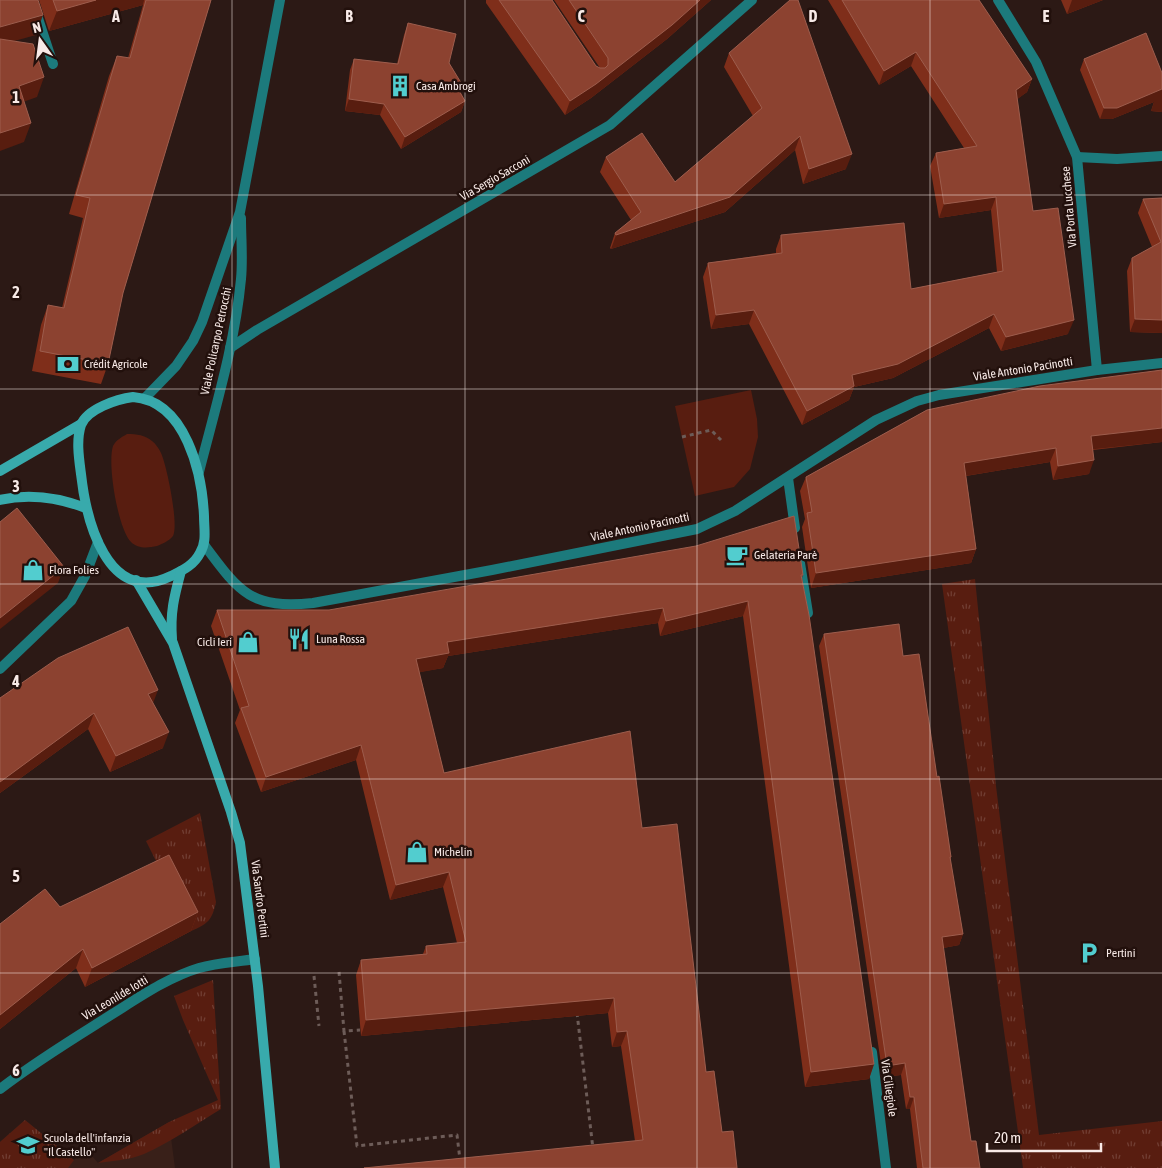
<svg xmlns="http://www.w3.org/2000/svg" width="1162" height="1168" font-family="'Asap Condensed',sans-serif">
<defs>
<pattern id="grass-tufts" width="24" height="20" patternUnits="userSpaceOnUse" patternTransform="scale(1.25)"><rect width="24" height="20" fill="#581d10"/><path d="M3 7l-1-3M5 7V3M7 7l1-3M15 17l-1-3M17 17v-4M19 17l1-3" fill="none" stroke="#713e33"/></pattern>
</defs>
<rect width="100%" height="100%" fill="#2c1915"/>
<polygon fill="#392019" points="25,1120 74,1160 85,1148 98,1163 169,1122 175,1168 0,1168 0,1142"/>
<g fill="url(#grass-tufts)">
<polygon points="975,579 996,786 1039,1135 1162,1121 1162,1168 1023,1168 942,584"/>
<path d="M200 813 216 902C212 920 208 924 191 931L146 841Z"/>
<path d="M213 980 221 1109C196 1124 171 1142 144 1154 129 1160 113 1161 98 1163L169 1122 218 1100 183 1020 174 996Z"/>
<polygon points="25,1120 74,1160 68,1168 0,1168 0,1142"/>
</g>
<g fill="#581d10">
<polygon points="751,390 757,419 758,437 750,469 734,487 695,496 675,406"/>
<path d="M127 434C137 434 145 435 152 441 156 444 159 449 161 453 167 466 179 525 173 536 169 541 162 544 157 546 148 548 138 549 131 542 118 529 107 464 113 446 116 440 122 437 127 434Z"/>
</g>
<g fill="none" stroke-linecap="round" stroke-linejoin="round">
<g stroke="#6d5c58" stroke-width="3" stroke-dasharray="4 4" stroke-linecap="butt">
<polyline points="682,437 711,430 721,440"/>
<polyline points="339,972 344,1031 360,1030"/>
<polyline points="314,976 319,1026"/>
<polyline points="577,1013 593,1149"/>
<polyline points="344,1031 357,1146 457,1135 461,1168"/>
</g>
<g stroke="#1c7a7c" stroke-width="10">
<polyline points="32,0 53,64"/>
<polyline points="788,478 795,528"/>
<polyline points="800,563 808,613"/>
<polyline points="0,669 71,601 85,576 98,542"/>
<polyline points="872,1052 886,1168"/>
<path d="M0 1089C36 1061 76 1037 114 1013 141 996 169 977 199 968 217 963 236 962 255 959"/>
</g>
<g stroke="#1c7a7c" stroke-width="10">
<polyline points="998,0 1036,62 1077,157 1097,370"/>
<polyline points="1077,157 1117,159 1162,156"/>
<polyline points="230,348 257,330 610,125 752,0"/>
<polyline points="145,398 176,366 193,341 202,322 240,212 280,0"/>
<path d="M199 472C215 409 235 344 241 279 243 259 241 238 241 218"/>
<path d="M205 546C240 593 251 609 313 603L492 570 697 529 735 511 876 420 917 401 939 395 1097 370 1162 363"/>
</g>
<g stroke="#38aaac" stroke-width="10">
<path d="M133 397C186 401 202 473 204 516 204 529 207 542 200 553 194 565 183 570 171 576 107 607 86 519 81 474 79 459 76 440 81 425 87 409 117 399 133 397Z"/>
<polyline points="0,471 81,424"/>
<path d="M0 500C30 493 57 497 86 508"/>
<polyline points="136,580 173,643 231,812 240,843 258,986 275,1168"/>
<path d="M172 639C170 613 174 597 181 571"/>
</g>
</g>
<g fill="#7f2e1a">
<polygon points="39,0 211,0 123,293 108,364 101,384 32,371 41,325 48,305 62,308 83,218 69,214 109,76 117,56 128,58 143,5 49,31"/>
<polygon points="486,0 552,0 596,66 600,68 554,0 711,0 667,39 591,98 565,115 486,3"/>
<polygon points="828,0 979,0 1032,79 1027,92 1017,99 1033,211 1068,334 1001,351 989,328 893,378 854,387 849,400 802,425 749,324 711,329 703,277 708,263 776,253 776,249 781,235 911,289 997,272 991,210 939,218 930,166 936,153 964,148 911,66 879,85"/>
<polygon points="1061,0 1103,0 1067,14"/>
<polygon points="408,23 449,63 461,93 465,101 461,112 401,149 380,115 345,111 350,70 354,59 397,64 404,35"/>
<polygon points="1146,33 1162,112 1151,111 1154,102 1112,119 1100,119 1080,70 1084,59"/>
<polygon points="729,53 846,169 803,184 795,150 725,212 611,249 610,248 615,233 631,220 600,172 606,157 675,182 753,116 724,67"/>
<polygon points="1162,198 1162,333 1130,332 1127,271 1132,258 1152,247 1138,213 1143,199"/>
<polygon points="927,410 1162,442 1093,450 1089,474 1053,480 1050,462 966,476 976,549 971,563 811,588 802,527 805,519 800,491 806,477"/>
<polygon points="803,575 802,578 874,1064 869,1079 805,1087 743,616 660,636 658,623 448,656 443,668 419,672 444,773 642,828 722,1132 635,1141 621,1046 612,1047 608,1013 361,1036 356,975 361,960 423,954 426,946 457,943 443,887 390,900 356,760 261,792 235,723 240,710 211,626 217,610 329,610"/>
<polygon points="824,634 903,656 937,777 951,857 950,860 963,934 959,945 943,948 971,1141 980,1168 917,1168 910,1109 906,1109 901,1075 883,1077 819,646"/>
<polygon points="0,698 153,703 163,748 110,772 88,729 0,793"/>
<polygon points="60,907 198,912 191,931 85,987 76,968 0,1029 0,924"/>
</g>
<g fill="#581d0f">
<polygon points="96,0 144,0 143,5 49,31 57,11"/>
<polygon points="700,0 711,0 667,39 591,98 565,115 570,101"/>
<polygon points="1072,0 1103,0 1067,14"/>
<polygon points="43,15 36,35 0,45 0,27"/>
<polygon points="916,52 911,66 879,85 884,71"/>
<polygon points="44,77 37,97 12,106 19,86"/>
<polygon points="1032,79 1027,92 1011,104 1016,90"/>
<polygon points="463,86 459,98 458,89"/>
<polygon points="1162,89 1162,112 1151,111 1154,102 1112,119 1100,119 1104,108"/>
<polygon points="349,99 384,104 380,115 345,111"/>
<polygon points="465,101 461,112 401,149 405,137"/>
<polygon points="31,123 24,142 0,151 0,133"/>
<polygon points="800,136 795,150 725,212 611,249 616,235"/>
<polygon points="852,154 846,169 803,184 809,169"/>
<polygon points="996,197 991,210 939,218 944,204"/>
<polygon points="754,310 749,324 711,329 716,315"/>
<polygon points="994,314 989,328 893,378 854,387 849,400 802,425 807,411 852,375"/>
<polygon points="1135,319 1162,320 1162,333 1130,332"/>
<polygon points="1074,320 1068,334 1001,351 1006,337"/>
<polygon points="1162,428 1162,442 1086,450 1091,436"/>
<polygon points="1056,448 1050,462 959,477 964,463"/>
<polygon points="1094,460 1089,474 1053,480 1058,466"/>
<polygon points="976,549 971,563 811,588 816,573"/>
<polygon points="64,567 58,583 0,629 0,618"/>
<polygon points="748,601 743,616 660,636 666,621"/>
<polygon points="663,608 658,623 448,656 443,668 411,674 416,659 447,642"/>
<polygon points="158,690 152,706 148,694"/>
<polygon points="94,713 88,729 0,793 0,782"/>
<polygon points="169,732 163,748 110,772 116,756"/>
<polygon points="361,745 356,760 261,792 266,777"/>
<polygon points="449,872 443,887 390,900 396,885"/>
<polygon points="198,912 191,931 85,987 92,968"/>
<polygon points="963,934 959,945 938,949 942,937"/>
<polygon points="83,949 76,968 0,1029 0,1015"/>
<polygon points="614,998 608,1013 361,1036 366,1020"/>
<polygon points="627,1031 621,1046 612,1047 617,1032"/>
<polygon points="905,1063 901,1075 883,1077 887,1066"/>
<polygon points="874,1064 869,1079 805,1087 811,1072"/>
<polygon points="910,1097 914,1097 910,1109 906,1109"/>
</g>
<g fill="#8c4230" stroke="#9d5d4d">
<polygon points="0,0 38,0 43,15 0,27"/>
<polygon points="53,0 96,0 57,11"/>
<polygon points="146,0 211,0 123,293 108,364 40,351 48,305 64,308 90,198 76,195 117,56 130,58"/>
<polygon points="499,0 552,0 596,66 600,68 605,68 608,65 608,58 569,0 700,0 672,25 596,84 570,101"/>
<polygon points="790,0 798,0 852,154 809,169 800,136 730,197 616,235 615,233 641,212 606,157 642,133 675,182 762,108 729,53"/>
<polygon points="842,0 979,0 1032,79 1016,90 1033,211 1058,208 1074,320 1006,337 994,314 898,364 852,375 854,386 807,411 754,310 716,315 708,263 782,253 781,235 904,223 911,289 1003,271 996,197 944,204 936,153 977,146 916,52 884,71"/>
<polygon points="408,23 456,34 449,63 463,86 458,89 465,101 405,137 384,104 349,99 354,59 398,64"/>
<polygon points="1146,33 1162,73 1162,89 1117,108 1104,108 1084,59"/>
<polygon points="0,39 33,44 44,77 19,86 31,123 0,133"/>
<polygon points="1162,198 1162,320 1135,319 1132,258 1161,242 1143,199"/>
<polygon points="1162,370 1162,428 1091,436 1094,460 1058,466 1056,448 964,463 976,549 816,573 807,513 812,512 806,477 927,410 1040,386"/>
<polygon points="17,508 64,567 0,618 0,522"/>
<polygon points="794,516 803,575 801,575 809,615 874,1064 811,1072 748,601 666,621 663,608 447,642 449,653 416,659 444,773 630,731 642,828 677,824 706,1072 714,1071 722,1132 733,1131 737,1168 364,1168 643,1140 627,1031 617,1032 614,998 366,1020 361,960 427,954 426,946 466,942 449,872 396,885 361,745 266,777 241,708 249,706 217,610 329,610 696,546"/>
<polygon points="899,624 903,656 919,654 937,777 939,776 951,857 950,857 963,934 942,937 971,1141 976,1141 980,1168 923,1168 914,1097 910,1097 905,1063 887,1066 824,634"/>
<polygon points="128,627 158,690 148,694 169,732 116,756 94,713 0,782 0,698 58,658"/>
<polygon points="169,855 198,912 92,968 83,949 0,1015 0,924 45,889 60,907"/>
</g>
<path fill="none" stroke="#f8eae7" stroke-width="1" stroke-opacity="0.55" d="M232 0V1168M465 0V1168M697 0V1168M930 0V1168M0 195H1162M0 389H1162M0 584H1162M0 779H1162M0 973H1162"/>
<defs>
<g id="building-bare" transform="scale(1.725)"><path d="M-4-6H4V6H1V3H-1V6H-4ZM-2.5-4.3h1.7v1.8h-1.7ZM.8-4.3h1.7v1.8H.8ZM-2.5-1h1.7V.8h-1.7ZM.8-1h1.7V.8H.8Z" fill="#52cdcf" stroke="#22100c" stroke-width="2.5" paint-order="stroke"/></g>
<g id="bank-bare" transform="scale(1.725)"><path d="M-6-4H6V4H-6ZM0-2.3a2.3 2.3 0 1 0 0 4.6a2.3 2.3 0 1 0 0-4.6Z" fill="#52cdcf" stroke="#22100c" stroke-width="2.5" paint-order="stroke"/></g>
<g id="cafe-bare" transform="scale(1.725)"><path d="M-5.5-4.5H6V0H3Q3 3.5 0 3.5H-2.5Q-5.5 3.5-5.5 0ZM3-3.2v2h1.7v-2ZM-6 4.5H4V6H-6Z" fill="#52cdcf" stroke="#22100c" stroke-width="2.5" paint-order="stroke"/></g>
<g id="shop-bare" transform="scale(1.725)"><path d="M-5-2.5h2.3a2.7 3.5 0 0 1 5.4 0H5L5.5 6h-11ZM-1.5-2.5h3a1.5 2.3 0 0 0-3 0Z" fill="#52cdcf" stroke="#22100c" stroke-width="2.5" paint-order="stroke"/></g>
<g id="restaurant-bare" transform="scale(1.725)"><path d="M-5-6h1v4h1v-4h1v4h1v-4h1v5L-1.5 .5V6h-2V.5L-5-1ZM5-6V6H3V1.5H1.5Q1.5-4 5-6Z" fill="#52cdcf" stroke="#22100c" stroke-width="2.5" paint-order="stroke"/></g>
<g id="parking-bare" transform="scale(1.725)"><path d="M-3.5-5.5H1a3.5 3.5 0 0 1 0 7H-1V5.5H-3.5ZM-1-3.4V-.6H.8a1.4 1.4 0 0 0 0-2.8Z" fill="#52cdcf" stroke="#22100c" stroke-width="2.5" paint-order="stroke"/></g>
<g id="school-bare" transform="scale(1.725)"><path d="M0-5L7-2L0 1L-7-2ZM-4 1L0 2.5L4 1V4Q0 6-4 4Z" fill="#52cdcf" stroke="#22100c" stroke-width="2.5" paint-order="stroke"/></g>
</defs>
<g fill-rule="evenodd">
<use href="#building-bare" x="400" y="86"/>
<use href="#bank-bare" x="68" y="364"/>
<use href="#cafe-bare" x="737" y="555"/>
<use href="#shop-bare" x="33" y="570"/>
<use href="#restaurant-bare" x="299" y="639"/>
<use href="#shop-bare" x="248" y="642"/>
<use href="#shop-bare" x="417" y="852"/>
<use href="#parking-bare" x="1089" y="953"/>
<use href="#school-bare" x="28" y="1145"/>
</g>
<g text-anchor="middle" stroke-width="5" stroke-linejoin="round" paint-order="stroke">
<g font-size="12" fill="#f8eae7" stroke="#22100c" text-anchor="start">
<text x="416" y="90">Casa Ambrogi</text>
<text x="84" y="368">Crédit Agricole</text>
<text x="754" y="559">Gelateria Parè</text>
<text x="49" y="574">Flora Folies</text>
<text x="316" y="643">Luna Rossa</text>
<text x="232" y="646" text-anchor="end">Cicli Ieri</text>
<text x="434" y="856">Michelin</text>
<text x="1106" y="957">Pertini</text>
<text x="44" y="1142">Scuola dell'infanzia<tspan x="44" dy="14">"Il Castello"</tspan></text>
</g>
<g font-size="12" fill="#f8eae7" stroke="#22100c">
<text transform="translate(495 178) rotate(-30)" y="4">Via Sergio Sacconi</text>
<text transform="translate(1069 207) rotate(-95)" y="4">Via Porta Lucchese</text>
<text transform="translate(216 341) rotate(-78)" y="4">Viale Policarpo Petrocchi</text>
<text transform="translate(1023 369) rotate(-9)" y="4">Viale Antonio Pacinotti</text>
<text transform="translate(640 527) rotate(-12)" y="4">Viale Antonio Pacinotti</text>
<text transform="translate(260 899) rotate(83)" y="4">Via Sandro Pertini</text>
<text transform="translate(115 998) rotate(-31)" y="4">Via Leonilde Iotti</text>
<text transform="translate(889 1088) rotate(82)" y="4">Via Ciliegiole</text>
</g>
</g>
<g font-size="16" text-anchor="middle" font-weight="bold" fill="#f8eae7" stroke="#22100c" stroke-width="5" stroke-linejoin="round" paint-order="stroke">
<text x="116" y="22">A</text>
<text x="349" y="22">B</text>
<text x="581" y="22">C</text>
<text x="813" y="22">D</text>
<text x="1046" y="22">E</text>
<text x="16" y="103">1</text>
<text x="16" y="298">2</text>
<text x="16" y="492">3</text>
<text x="16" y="687">4</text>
<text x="16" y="882">5</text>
<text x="16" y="1076">6</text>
</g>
<g transform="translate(40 40) rotate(346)" stroke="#22100c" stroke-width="4" paint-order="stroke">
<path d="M0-4L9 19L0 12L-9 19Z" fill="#f8eae7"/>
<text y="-8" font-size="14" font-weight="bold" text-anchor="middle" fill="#f8eae7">N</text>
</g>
<path d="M987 1143v8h114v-8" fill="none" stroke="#f8eae7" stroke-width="2.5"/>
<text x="994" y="1143" font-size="15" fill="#f8eae7" stroke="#22100c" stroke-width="4" paint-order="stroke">20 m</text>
</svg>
